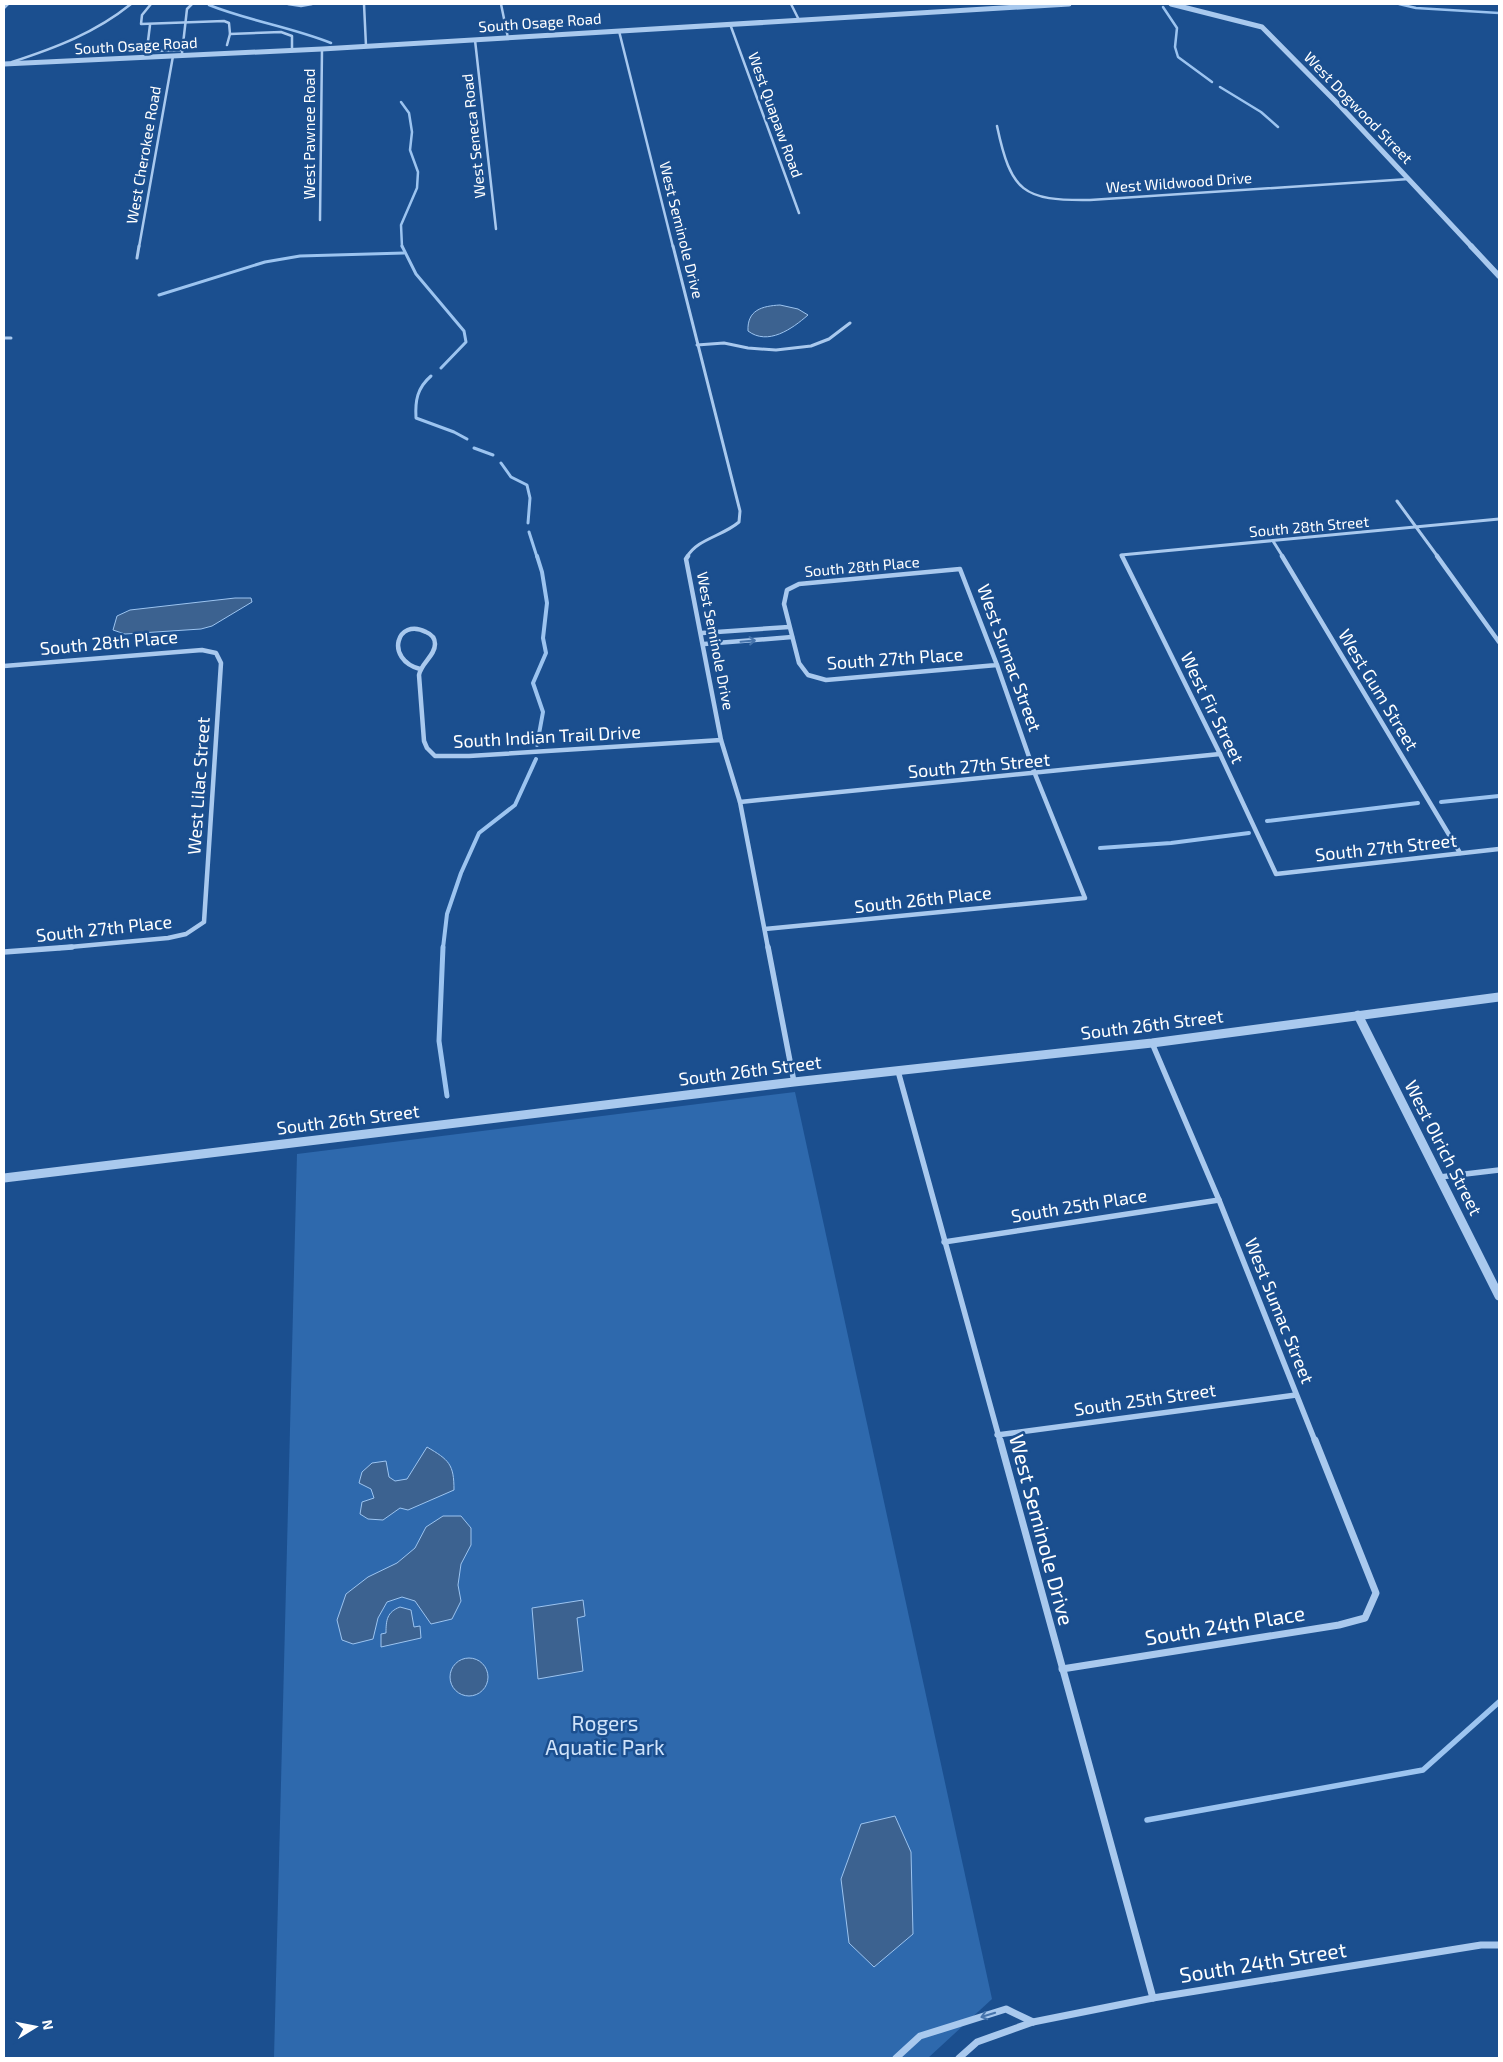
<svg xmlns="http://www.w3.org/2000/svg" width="1503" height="2062" font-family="'Exo 2',sans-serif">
<rect width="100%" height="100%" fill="#1b4f8f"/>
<polygon fill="#2e69ad" points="795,1092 992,1999 928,2058 274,2058 297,1154"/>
<g fill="#3c6290" stroke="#9cc4f0">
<path d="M780 305 798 309 808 315C792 329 768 346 748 331 747 310 762 306 780 305Z"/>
<polygon points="235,598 251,598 252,602 212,626 201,629 125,634 113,630 117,616 130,610"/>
<path d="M427 1447C449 1460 454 1464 454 1490L408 1510 400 1508 383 1520 368 1519 360 1514 362 1502 374 1498 371 1489 359 1483 362 1472 372 1463 386 1461 389 1477 395 1481 407 1479Z"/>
<polygon points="443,1516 461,1516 471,1528 471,1545 461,1564 458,1585 461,1601 452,1619 431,1624 415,1601 402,1597 387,1602 378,1618 373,1639 353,1644 342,1640 337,1620 346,1594 368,1577 397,1563 415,1548 426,1527"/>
<polygon points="583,1600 585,1616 577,1618 583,1671 538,1679 532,1608"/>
<path d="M400 1607 411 1610 414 1627 420 1626 421 1638 381 1647V1634L386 1633C386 1620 387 1612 400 1607Z"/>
<circle cx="469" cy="1677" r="19"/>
<polygon points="895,1816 911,1852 913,1934 874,1967 849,1943 841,1879 861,1824"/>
</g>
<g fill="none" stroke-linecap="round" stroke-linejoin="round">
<g stroke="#9cc4f0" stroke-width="2.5">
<polyline points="1399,4 1416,8 1499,13"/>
<path d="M209 5C249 21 291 27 331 43"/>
<polyline points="1163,7 1177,28 1175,47 1178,57 1212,82"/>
<polyline points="1220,87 1261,112 1278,127"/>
<polyline points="401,102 409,113 412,132 410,150 418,172 417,188 401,225 402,247"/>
</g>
<g stroke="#9cc4f0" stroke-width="3">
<polyline points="402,246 416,274 464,331 466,342 441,368"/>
<polyline points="159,295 265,262 300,256 404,253"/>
<path d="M431 376C417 388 415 401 416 418L454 432 467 439"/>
<polyline points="474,448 493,455"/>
<polyline points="501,463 511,477 527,485 530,498 528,523"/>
<polyline points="529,532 537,557"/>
</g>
<g stroke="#9cc4f0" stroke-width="4">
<polyline points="537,556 542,572 547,603 543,638 546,653 533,683 543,712 537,745"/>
<polyline points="1441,802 1499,796"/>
<polyline points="1267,821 1418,803"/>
<polyline points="1100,848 1171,843 1249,833"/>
<polyline points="443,948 447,914 461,873 479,833 515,805 536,759"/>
</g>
<polyline stroke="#9cc4f0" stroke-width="5" points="443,947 439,1041 447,1096"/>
<polyline stroke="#9cc4f0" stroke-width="5.5" points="1147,1820 1423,1770 1499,1702"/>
<g stroke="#a9c9ee" stroke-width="2.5">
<polyline points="151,4 142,15 141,24 224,21 229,23 230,34"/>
<polyline points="288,4 301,6 312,4"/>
<polyline points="364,4 366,46"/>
<polyline points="501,4 508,38"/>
<polyline points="791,4 799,20"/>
<polyline points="4,8 8,4"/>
<polyline points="730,24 799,213"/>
<polyline points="150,25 147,49 156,51 182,50"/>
<polyline points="619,31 673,247"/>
<polyline points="475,40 496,229"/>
<polyline points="227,45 230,34 281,32 292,36 292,51"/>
<polyline points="182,53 187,9 192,4"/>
<path d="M12 62C55 48 95 33 131 4"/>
<path d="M997 126C1011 192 1023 201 1090 200L1409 179"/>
<polyline points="320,220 322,49"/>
<polyline points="139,247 173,56"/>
</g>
<g stroke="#a9c9ee" stroke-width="3">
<path d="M673 246 740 511 739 522C723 536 697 539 687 557"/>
<polyline points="137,258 139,246"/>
<polyline points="4,338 11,338"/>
<polyline points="697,345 724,343 748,348 776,350 811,346 829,339 850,323"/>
<polyline points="1397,501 1438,557"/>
<polyline points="1273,541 1283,557"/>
<polyline points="1122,557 1121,555 1499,519"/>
</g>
<g stroke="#a9c9ee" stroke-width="4.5">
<polyline points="688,556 686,559 721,740 740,802 768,948"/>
<polyline points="1122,556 1220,754 1276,874 1499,849"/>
<polyline points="1282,556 1460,853"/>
<polyline points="1437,556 1499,642"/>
<polygon points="960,569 997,665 826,680 808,675 799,663 784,604 787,590 799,584"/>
<polyline points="702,633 789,627"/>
<polyline points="704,644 792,637"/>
<polyline points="4,666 202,650 216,653 221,663 204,922 186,934 168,938 59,948"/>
<path d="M420 669C384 659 397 617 426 632 431 634 435 638 435 644 435 656 421 663 419 675L424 741 427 748 435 756H469L721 740"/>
<polyline points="740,802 1220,754"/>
<polyline points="765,929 1085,898 1035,774 997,665"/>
</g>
<g stroke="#a9c9ee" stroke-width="5.5">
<polyline points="768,947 794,1082"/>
<polyline points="4,952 72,947"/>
<polyline points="1152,1043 1219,1200 1315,1441"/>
<polyline points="898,1071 1000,1441"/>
<polyline points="1440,1177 1499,1170"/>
<polyline points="944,1242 1219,1200"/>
<polyline points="997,1435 1296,1395"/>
</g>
<g stroke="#a9c9ee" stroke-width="7">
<polyline points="1000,1440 1153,1998"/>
<polyline points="1062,1669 1339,1625 1365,1618 1376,1593 1315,1440"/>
<polyline points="896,2058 920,2036 1006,2009 1033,2022"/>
<polyline points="959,2058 977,2042 1033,2022 1153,1998 1481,1945 1499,1945"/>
</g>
<g stroke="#a9c9ee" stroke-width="5">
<polyline points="1171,4 1262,27 1342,108 1472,247"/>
<polyline points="4,64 322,49 1069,4"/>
</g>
<polyline stroke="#a9c9ee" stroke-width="5.5" points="1471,246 1499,276"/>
<g stroke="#a9c9ee" stroke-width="9">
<polyline points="1358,1015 1499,1296"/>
<polyline points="4,1178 794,1082 1152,1043 1499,997"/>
</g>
</g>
<defs><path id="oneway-shaft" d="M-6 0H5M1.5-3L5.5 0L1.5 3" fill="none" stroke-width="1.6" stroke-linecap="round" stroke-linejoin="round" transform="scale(1.25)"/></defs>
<g stroke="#4674ac">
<use href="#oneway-shaft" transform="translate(748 641) rotate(-5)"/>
<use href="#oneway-shaft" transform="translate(988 2015) rotate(163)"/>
</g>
<g text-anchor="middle" stroke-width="5" stroke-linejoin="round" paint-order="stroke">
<g font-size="15" fill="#fff" stroke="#1b4f8f">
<text transform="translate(540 23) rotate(-4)" y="5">South Osage Road</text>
<text transform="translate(136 46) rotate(-3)" y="5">South Osage Road</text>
<text transform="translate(1358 108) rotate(46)" y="5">West Dogwood Street</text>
<text transform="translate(775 115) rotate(70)" y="5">West Quapaw Road</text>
<text transform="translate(310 134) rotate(-90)" y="5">West Pawnee Road</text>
<text transform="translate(474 136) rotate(-96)" y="5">West Seneca Road</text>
<text transform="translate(144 155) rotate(-80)" y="5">West Cherokee Road</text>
<text transform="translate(1179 183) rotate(-4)" y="5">West Wildwood Drive</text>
<text transform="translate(681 230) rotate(76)" y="5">West Seminole Drive</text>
<text transform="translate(1309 527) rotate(-5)" y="5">South 28th Street</text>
<text transform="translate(862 567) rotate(-5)" y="5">South 28th Place</text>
<text transform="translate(715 641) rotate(79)" y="5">West Seminole Drive</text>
</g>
<g font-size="18" fill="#fff" stroke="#1b4f8f">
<text transform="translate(109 643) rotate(-5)" y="6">South 28th Place</text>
<text transform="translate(1009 658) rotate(70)" y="6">West Sumac Street</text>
<text transform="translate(895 659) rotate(-4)" y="6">South 27th Place</text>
<text transform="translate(1378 690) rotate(59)" y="6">West Gum Street</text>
<text transform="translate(1212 708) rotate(64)" y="6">West Fir Street</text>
<text transform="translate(547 737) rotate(-3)" y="6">South Indian Trail Drive</text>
<text transform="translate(979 766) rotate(-5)" y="6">South 27th Street</text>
<text transform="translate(199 786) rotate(-86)" y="6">West Lilac Street</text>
<text transform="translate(1386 848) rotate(-6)" y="6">South 27th Street</text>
<text transform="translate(923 900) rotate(-6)" y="6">South 26th Place</text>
<text transform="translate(104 929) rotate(-6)" y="6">South 27th Place</text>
<text transform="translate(1152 1025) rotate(-7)" y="6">South 26th Street</text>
<text transform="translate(750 1071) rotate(-7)" y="6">South 26th Street</text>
<text transform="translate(348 1120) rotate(-7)" y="6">South 26th Street</text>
<text transform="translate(1443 1148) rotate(63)" y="6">West Olrich Street</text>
<text transform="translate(1079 1206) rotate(-9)" y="6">South 25th Place</text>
<text transform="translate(1279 1311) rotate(68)" y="6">West Sumac Street</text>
<text transform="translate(1145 1400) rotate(-8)" y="6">South 25th Street</text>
</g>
<g font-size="21" fill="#fff" stroke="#1b4f8f">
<text transform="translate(1041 1530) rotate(75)" y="7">West Seminole Drive</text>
<text transform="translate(1225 1626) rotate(-9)" y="7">South 24th Place</text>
<text transform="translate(1263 1963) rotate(-9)" y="7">South 24th Street</text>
</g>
<g font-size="21" fill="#cfe3fa" stroke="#1b4f8f">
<text x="605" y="1731">Rogers<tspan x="605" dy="24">Aquatic Park</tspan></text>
</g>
</g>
<rect width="1503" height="2062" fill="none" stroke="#ffffff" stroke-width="10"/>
<g transform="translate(35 2027) rotate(80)" stroke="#1b4f8f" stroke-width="4" paint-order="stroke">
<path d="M0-4L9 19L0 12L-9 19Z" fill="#ffffff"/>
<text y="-8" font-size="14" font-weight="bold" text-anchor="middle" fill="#ffffff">N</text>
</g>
</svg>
